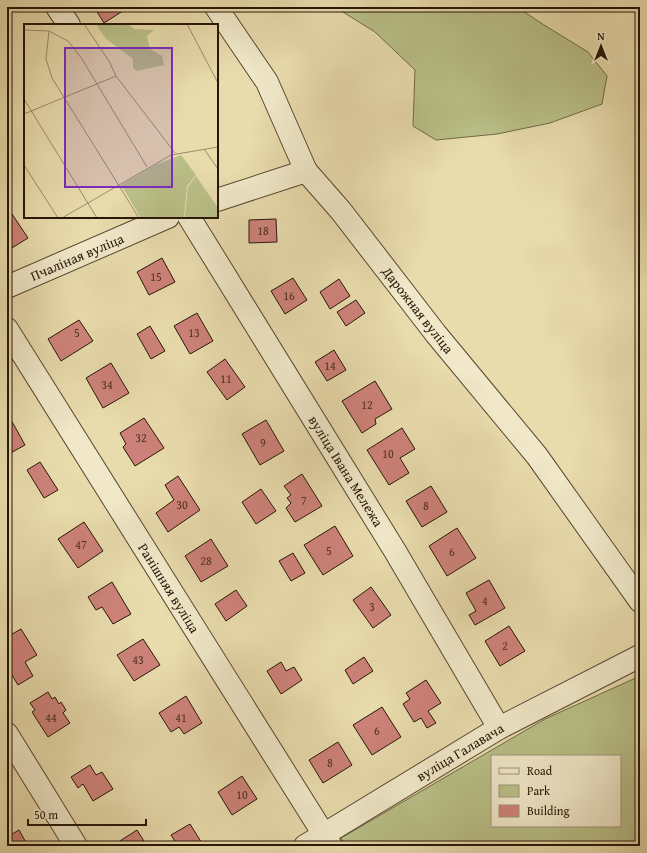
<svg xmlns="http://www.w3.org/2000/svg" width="647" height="853" font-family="'Gentium Book Plus',serif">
<rect width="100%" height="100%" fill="#e8dbac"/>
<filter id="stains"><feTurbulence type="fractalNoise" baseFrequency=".005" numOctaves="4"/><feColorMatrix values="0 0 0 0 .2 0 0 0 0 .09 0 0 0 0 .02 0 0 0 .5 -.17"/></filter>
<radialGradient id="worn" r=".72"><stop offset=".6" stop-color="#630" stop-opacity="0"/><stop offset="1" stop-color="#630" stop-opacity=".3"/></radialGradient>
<g fill="#b9bf87" stroke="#706a47" fill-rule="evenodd">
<polygon points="335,7 517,7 544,25 588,52 607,76 602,104 550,123 497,134 436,140 413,126 415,70 375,32"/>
<path d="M640 676V846H345L341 838 545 719ZM492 756H620V826H492Z"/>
</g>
<g fill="#cd8279" stroke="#271607">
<polygon points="94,7 129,7 104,23"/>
<polygon points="10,211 28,238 7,251 7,213"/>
<polygon points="276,219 277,242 249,243 249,220"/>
<polygon points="162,258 175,282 149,295 137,272"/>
<polygon points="293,278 307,300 285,314 271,291"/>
<polygon points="339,279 350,296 330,309 320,292"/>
<polygon points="356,300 365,313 346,326 337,312"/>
<polygon points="197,313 213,341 190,354 174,326"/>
<polygon points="79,320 93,341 61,361 48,339"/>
<polygon points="150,326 165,351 151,359 137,334"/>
<polygon points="334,350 346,370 327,381 315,362"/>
<polygon points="225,359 245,387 227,400 207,372"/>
<polygon points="111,363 129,393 103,408 86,378"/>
<polygon points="375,381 392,409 375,419 376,424 362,433 342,401"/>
<polygon points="10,418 25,445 7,455 7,419"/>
<polygon points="144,418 164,448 135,466 123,447 126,444 120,433"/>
<polygon points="266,420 284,451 260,465 242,434"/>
<polygon points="402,428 415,449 400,458 409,473 389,485 367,450"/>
<polygon points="40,462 58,490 44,498 27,470"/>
<polygon points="302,474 322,506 295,522 286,508 291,503 287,498 291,495 284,486"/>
<polygon points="178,476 200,510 168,532 156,513 174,500 165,485"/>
<polygon points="431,486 447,512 422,527 406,501"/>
<polygon points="261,489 276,511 256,524 242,502"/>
<polygon points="84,522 103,551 78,568 58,539"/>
<polygon points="335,526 353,556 323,575 304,545"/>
<polygon points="457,528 476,558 447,576 429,546"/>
<polygon points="211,539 228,566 201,582 185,556"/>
<polygon points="293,553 305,573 291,581 279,561"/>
<polygon points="489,580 505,608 475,625 469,615 476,611 466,593"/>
<polygon points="112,582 131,614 113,624 102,607 96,610 88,597"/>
<polygon points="371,587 391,615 373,628 353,600"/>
<polygon points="236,590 247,606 226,621 215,604"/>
<polygon points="509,626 525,651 500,666 485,641"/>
<polygon points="21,629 37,655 25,662 33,676 18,685 7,667 11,664 7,657 7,637"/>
<polygon points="143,639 160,665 134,681 117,655"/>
<polygon points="364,657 373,671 353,684 345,670"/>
<polygon points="281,662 286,671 294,667 302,680 281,694 267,671"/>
<polygon points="426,680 441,703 428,711 436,723 427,728 421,718 414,722 403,704 410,699 406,693"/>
<polygon points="48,692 52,699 55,697 59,704 61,702 66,710 63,713 70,723 48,737 32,712 35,710 30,703"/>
<polygon points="186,696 202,723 184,734 179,727 171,732 159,713"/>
<polygon points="382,707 401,737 372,755 353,725"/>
<polygon points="338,742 352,765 323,783 309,760"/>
<polygon points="90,765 96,775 102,772 113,789 93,801 83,784 78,788 71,777"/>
<polygon points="242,776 257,799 232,815 218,792"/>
<polygon points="190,824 203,845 178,846 171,835"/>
<polygon points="19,830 28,846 7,846 7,837"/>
<polygon points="137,830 147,846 112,846"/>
</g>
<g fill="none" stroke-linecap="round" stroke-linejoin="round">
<g stroke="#574730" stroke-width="24">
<g id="minor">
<polyline points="57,7 69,25"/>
<polyline points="216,7 267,82 306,171 341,211 436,334 537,456 640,601"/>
<polyline points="217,200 306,171"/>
<polyline points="189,217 395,551 499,728"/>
<polyline points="7,287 168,217"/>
<polyline points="7,329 331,846"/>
<polyline points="7,734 76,846"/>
<polyline points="305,846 499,728 640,656"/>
</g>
</g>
<use href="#minor" stroke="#f0e8c9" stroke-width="22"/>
</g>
<g text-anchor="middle" stroke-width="3" stroke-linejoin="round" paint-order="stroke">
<g font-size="12" fill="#503124">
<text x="263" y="235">18</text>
<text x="156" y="281">15</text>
<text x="289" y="300">16</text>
<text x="77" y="337">5</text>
<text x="194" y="337">13</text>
<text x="330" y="370">14</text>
<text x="226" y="383">11</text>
<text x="107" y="389">34</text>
<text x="367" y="409">12</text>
<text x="141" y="442">32</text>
<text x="263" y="447">9</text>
<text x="388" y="458">10</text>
<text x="304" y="505">7</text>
<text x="182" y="509">30</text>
<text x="426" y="510">8</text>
<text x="81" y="549">47</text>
<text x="329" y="555">5</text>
<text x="452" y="556">6</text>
<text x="206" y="565">28</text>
<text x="485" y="605">4</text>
<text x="372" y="611">3</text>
<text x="505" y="650">2</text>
<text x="138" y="664">43</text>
<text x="51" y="722">44</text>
<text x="181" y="722">41</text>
<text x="377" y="735">6</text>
<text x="330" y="767">8</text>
<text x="242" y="799">10</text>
</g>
<g font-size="14" fill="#271607" stroke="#f0e8c9">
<text transform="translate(77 257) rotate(-23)" y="5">Пчаліная вуліца</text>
<text transform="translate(418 310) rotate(52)" y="5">Дарожная вуліца</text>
<text transform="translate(346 471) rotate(58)" y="5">вуліца Івана Мележа</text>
<text transform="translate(169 588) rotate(58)" y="5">Ранішняя вуліца</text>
<text transform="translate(460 752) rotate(-31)" y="5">вуліца Галавача</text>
</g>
</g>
<g transform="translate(24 24)">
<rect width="194" height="194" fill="#e8dbac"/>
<path d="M72 0H104L110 5 130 6 123 12 126 25 138 32 140 41 113 47 109 44V35L82 15ZM157 131 172 151 163 162 160 194H117L97 161 131 141ZM172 152 194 184V194H161L164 163Z" fill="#b9bf87"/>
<path fill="none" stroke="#9b8c6a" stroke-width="1" d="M60 0 85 37 92 52 151 129M163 0 194 59M0 6 25 7 44 17 58 35 123 143M25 7 22 35 28 54 115 194M0 75 73 194M0 90 92 52M180 125 194 145M0 141 34 194M38 194 147 131 194 123"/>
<path fill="#7b2cbf" fill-opacity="0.15" stroke="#7b2cbf" stroke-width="2" d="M41 24H148V163H41Z"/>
<rect width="194" height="194" fill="none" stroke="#271607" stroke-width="2"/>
</g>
<rect width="647" height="853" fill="none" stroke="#e8dbac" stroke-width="24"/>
<rect x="8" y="8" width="631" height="837" fill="none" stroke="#271607" stroke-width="2"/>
<rect x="12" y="12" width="623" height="829" fill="none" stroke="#271607"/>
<rect x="491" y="755" width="130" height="72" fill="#f0e8c9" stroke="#a0947b"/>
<rect x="499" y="768" width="20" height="6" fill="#f0e8c9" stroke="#a0947b"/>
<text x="527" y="775" font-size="12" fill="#271607">Road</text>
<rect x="499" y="785" width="20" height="12" fill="#b9bf87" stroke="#a0947b"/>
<text x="527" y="795" font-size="12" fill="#271607">Park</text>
<rect x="499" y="805" width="20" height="12" fill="#cd8279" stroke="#a0947b"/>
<text x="527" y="815" font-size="12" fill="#271607">Building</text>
<g transform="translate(601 46)" stroke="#f0e8c9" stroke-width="3" paint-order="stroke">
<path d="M0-3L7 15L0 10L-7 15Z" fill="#271607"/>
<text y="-6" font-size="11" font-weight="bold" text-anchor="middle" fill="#271607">N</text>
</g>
<path d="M28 819v6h118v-6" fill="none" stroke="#271607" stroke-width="2"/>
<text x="34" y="819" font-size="12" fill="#271607" stroke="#f0e8c9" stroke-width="3" paint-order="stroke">50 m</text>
<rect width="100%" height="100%" filter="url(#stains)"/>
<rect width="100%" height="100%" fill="url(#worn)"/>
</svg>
